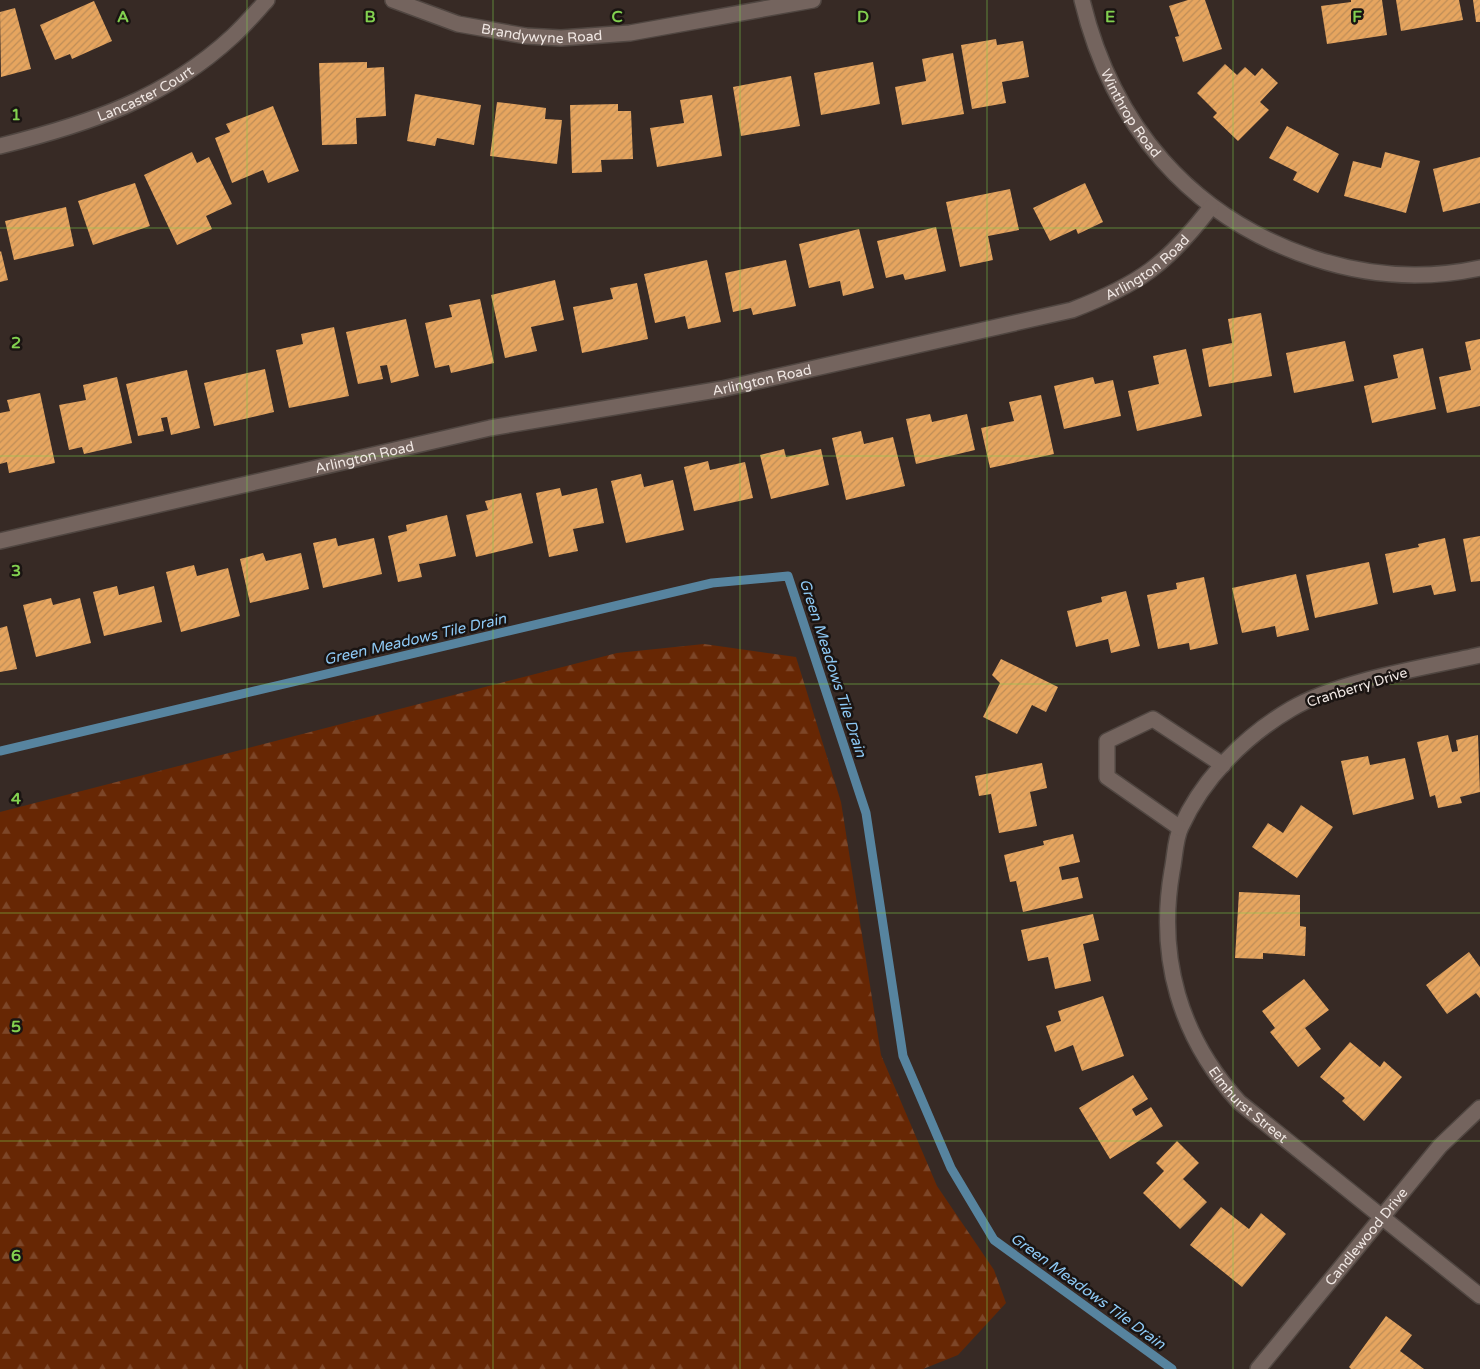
<svg xmlns="http://www.w3.org/2000/svg" width="1480" height="1369" font-family="'Varela Round',sans-serif">
<defs>
<pattern id="forest-firs" width="22" height="20" patternUnits="userSpaceOnUse" patternTransform="scale(1.25)"><rect width="22" height="20" fill="#672704"/><path d="M5 1l3.5 6h-7zM16 11l3.5 6h-7z" fill="#7d4628"/></pattern>
<pattern id="building-hatch" width="6" height="6" patternUnits="userSpaceOnUse" patternTransform="scale(1.25)"><rect width="6" height="6" fill="#e6a55f"/><path d="M-1 1l2-2M0 6l6-6M5 7l2-2" fill="none" stroke="#be8d58"/></pattern>
</defs>
<rect width="100%" height="100%" fill="#372a25"/>
<polygon fill="url(#forest-firs)" points="704,644 796,657 841,802 881,1055 937,1186 994,1270 1006,1303 958,1355 923,1369 0,1369 0,812 617,653"/>
<g fill="none" stroke-linecap="round" stroke-linejoin="round">
<polyline stroke="#57849f" stroke-width="9" points="0,751 712,583 788,576 866,813 903,1056 951,1168 994,1240 1172,1369"/>
</g>
<g fill="url(#building-hatch)">
<polygon points="1188,0 1205,0 1222,49 1183,62 1175,37 1179,36 1169,6"/>
<polygon points="1351,0 1382,0 1387,35 1327,44 1321,6 1351,2"/>
<polygon points="1396,0 1459,0 1463,20 1401,31"/>
<polygon points="1473,0 1480,0 1480,22 1476,22"/>
<polygon points="94,1 112,41 72,59 70,54 55,60 40,25"/>
<polygon points="15,8 31,69 1,77 0,12"/>
<polygon points="996,39 997,45 1023,41 1029,77 1002,82 1006,103 972,109 961,45"/>
<polygon points="953,53 964,114 902,125 895,87 926,81 922,59"/>
<polygon points="367,62 367,68 384,67 386,116 356,118 357,144 322,145 319,63"/>
<polygon points="873,62 880,104 821,115 814,73"/>
<polygon points="1225,64 1237,75 1245,67 1255,76 1262,68 1278,83 1260,102 1269,110 1238,141 1213,117 1217,113 1197,93"/>
<polygon points="791,76 800,126 741,136 733,87"/>
<polygon points="415,94 481,105 474,145 437,138 435,146 407,141"/>
<polygon points="712,95 722,156 657,167 650,128 684,123 680,100"/>
<polygon points="497,102 546,108 545,119 562,120 557,164 490,156"/>
<polygon points="618,104 618,111 631,111 633,159 601,160 602,172 572,173 570,105"/>
<polygon points="273,106 299,171 268,183 263,170 232,183 215,138 230,132 226,124"/>
<polygon points="1287,126 1339,154 1318,193 1293,180 1297,172 1269,158"/>
<polygon points="192,152 197,163 209,157 232,204 206,216 212,229 177,245 144,175"/>
<polygon points="1385,152 1420,161 1406,213 1344,196 1353,161 1381,168"/>
<polygon points="1480,157 1480,203 1443,212 1433,169"/>
<polygon points="135,183 150,226 93,245 78,201"/>
<polygon points="1085,183 1103,222 1078,234 1076,229 1050,241 1033,208"/>
<polygon points="1010,189 1019,230 988,236 993,260 960,267 946,202"/>
<polygon points="66,207 74,246 14,260 5,221"/>
<polygon points="936,227 946,271 905,280 903,274 886,278 877,241"/>
<polygon points="859,229 874,288 843,296 840,281 809,288 799,244"/>
<polygon points="1,251 8,280 0,282 0,252"/>
<polygon points="707,260 721,322 688,329 685,316 655,323 644,274"/>
<polygon points="786,260 796,306 753,315 751,308 733,312 725,273"/>
<polygon points="555,280 564,320 531,327 537,351 505,358 491,295"/>
<polygon points="637,283 648,339 582,353 573,307 613,299 610,288"/>
<polygon points="480,299 494,363 451,373 449,365 435,368 425,323 452,317 449,305"/>
<polygon points="1261,313 1272,376 1209,387 1202,349 1232,343 1228,319"/>
<polygon points="406,319 419,376 391,383 387,365 380,366 383,379 358,384 346,332"/>
<polygon points="334,327 349,396 289,408 276,350 303,344 301,334"/>
<polygon points="1480,339 1480,406 1447,413 1439,377 1471,370 1465,342"/>
<polygon points="1345,341 1354,381 1294,393 1286,353"/>
<polygon points="1423,348 1436,409 1372,423 1364,386 1398,378 1393,355"/>
<polygon points="1186,349 1202,416 1137,431 1128,391 1159,384 1153,356"/>
<polygon points="265,369 274,412 214,426 204,383"/>
<polygon points="187,370 200,428 171,435 167,417 161,418 164,431 138,436 126,384"/>
<polygon points="117,377 132,443 84,454 82,447 69,450 59,405 86,400 83,385"/>
<polygon points="1093,377 1095,384 1113,380 1121,416 1064,429 1054,386"/>
<polygon points="40,393 55,463 9,473 7,462 0,464 0,413 10,411 7,400"/>
<polygon points="1041,395 1054,454 990,468 981,428 1014,421 1009,402"/>
<polygon points="930,414 932,422 967,414 975,450 916,464 906,419"/>
<polygon points="861,431 864,444 893,437 905,486 846,500 832,438"/>
<polygon points="784,449 786,457 821,449 829,485 771,499 760,455"/>
<polygon points="708,461 710,470 745,462 753,498 694,511 684,467"/>
<polygon points="641,474 644,487 673,480 684,530 626,543 611,481"/>
<polygon points="560,488 562,496 597,488 604,523 573,529 578,551 549,557 536,493"/>
<polygon points="521,493 533,543 476,557 466,515 488,510 485,501"/>
<polygon points="447,515 456,556 419,564 422,577 398,582 388,536 407,531 406,525"/>
<polygon points="1480,536 1480,581 1471,582 1463,539"/>
<polygon points="336,538 338,546 374,538 382,574 323,588 313,543"/>
<polygon points="1445,538 1456,591 1434,595 1431,585 1393,593 1385,554 1419,547 1418,544"/>
<polygon points="263,553 266,561 301,553 309,589 250,603 240,559"/>
<polygon points="1369,562 1378,604 1315,618 1306,575"/>
<polygon points="194,565 197,576 228,568 240,616 181,632 166,572"/>
<polygon points="1296,574 1309,630 1277,637 1275,626 1242,633 1232,588"/>
<polygon points="1204,577 1218,644 1190,650 1189,643 1158,649 1147,595 1177,589 1176,583"/>
<polygon points="117,586 119,595 154,586 162,622 104,636 93,592"/>
<polygon points="1126,591 1140,646 1111,653 1108,639 1076,647 1067,611 1102,602 1101,597"/>
<polygon points="51,598 53,605 80,598 91,643 36,657 23,605"/>
<polygon points="7,626 17,669 0,672 0,628"/>
<polygon points="1001,659 1058,687 1046,712 1032,705 1017,734 983,717 1000,683 992,675"/>
<polygon points="1448,735 1452,752 1458,751 1456,740 1478,735 1480,792 1460,797 1462,803 1438,808 1435,795 1430,797 1417,742"/>
<polygon points="1368,756 1370,765 1405,758 1414,799 1353,815 1341,761"/>
<polygon points="1042,763 1047,788 1030,792 1037,826 999,833 991,794 979,796 975,776"/>
<polygon points="1301,805 1333,827 1297,878 1252,847 1268,823 1283,833"/>
<polygon points="1073,834 1080,862 1059,867 1062,880 1078,877 1083,898 1023,912 1016,881 1010,882 1004,855 1044,845 1043,841"/>
<polygon points="1239,892 1300,895 1300,926 1306,927 1305,956 1263,953 1263,959 1235,958"/>
<polygon points="1093,914 1099,940 1083,944 1091,981 1055,989 1048,957 1028,961 1021,930"/>
<polygon points="1469,952 1480,967 1480,998 1476,993 1447,1014 1426,985"/>
<polygon points="1304,979 1329,1010 1305,1028 1321,1049 1298,1067 1270,1032 1275,1028 1262,1011"/>
<polygon points="1103,996 1124,1056 1082,1071 1073,1045 1055,1052 1046,1026 1061,1021 1058,1011"/>
<polygon points="1350,1042 1380,1067 1384,1061 1402,1077 1364,1121 1342,1101 1345,1098 1320,1077"/>
<polygon points="1133,1075 1148,1099 1132,1109 1136,1116 1151,1107 1163,1126 1110,1159 1079,1108"/>
<polygon points="1177,1141 1199,1163 1183,1179 1207,1202 1180,1229 1143,1193 1164,1171 1156,1163"/>
<polygon points="1221,1207 1249,1229 1261,1213 1286,1234 1242,1287 1190,1245"/>
<polygon points="1386,1316 1412,1335 1400,1351 1424,1369 1351,1369 1349,1367"/>
</g>
<g fill="none" stroke-linecap="round" stroke-linejoin="round">
<g stroke="#504641" stroke-width="18">
<g id="minor">
<path id="s1" d="M393 0 458 24 526 36 561 38 630 33 813 0"/>
<path id="s2" d="M1082 0C1112 125 1190 217 1313 258 1367 276 1424 280 1480 268"/>
<path id="s3" d="M0 146C88 124 165 99 233 36 245 25 256 12 267 0"/>
<path id="s4" d="M0 541 490 428 722 389 1072 310C1140 284 1167 264 1211 207"/>
<path id="s5" d="M1480 655C1423 668 1341 680 1291 709 1245 736 1203 778 1181 827 1175 839 1175 857 1172 871 1157 958 1180 1037 1239 1102L1480 1296"/>
<polyline points="1180,828 1107,777 1107,741 1153,719 1223,765"/>
<path id="s6" d="M1258 1369 1440 1146 1480 1108"/>
</g>
</g>
<use href="#minor" stroke="#74645e" stroke-width="15"/>
</g>
<path fill="none" stroke="#82d04f" stroke-width="1" stroke-opacity="0.55" d="M247 0V1369M493 0V1369M740 0V1369M987 0V1369M1233 0V1369M0 228H1480M0 456H1480M0 684H1480M0 913H1480M0 1141H1480"/>
<g text-anchor="middle" stroke-width="5" stroke-linejoin="round" paint-order="stroke">
<g font-size="14" fill="#f0e7e3" stroke="#1a1412">
<text dy="5" stroke="none"><textPath href="#s1" startOffset="154">Brandywyne Road</textPath></text>
<text dy="5" stroke="none"><textPath href="#s3" startOffset="155">Lancaster Court</textPath></text>
<text dy="5" stroke="none"><textPath href="#s2" startOffset="124">Winthrop Road</textPath></text>
<text dy="5" stroke="none"><textPath href="#s4" startOffset="1184">Arlington Road</textPath></text>
<text dy="5" stroke="none"><textPath href="#s4" startOffset="779">Arlington Road</textPath></text>
<text dy="5" stroke="none"><textPath href="#s4" startOffset="374">Arlington Road</textPath></text>
<text transform="translate(1357 687) rotate(-17)" y="5">Cranberry Drive</text>
<text dy="5" stroke="none"><textPath href="#s5" startOffset="664">Elmhurst Street</textPath></text>
<text dy="5" stroke="none"><textPath href="#s6" startOffset="171">Candlewood Drive</textPath></text>
</g>
<g font-size="15" font-style="italic" fill="#8ec9f5" stroke="#1a1412">
<text transform="translate(415 639) rotate(-13)" y="5">Green Meadows Tile Drain</text>
<text transform="translate(833 668) rotate(72)" y="5">Green Meadows Tile Drain</text>
<text transform="translate(1088 1291) rotate(36)" y="5">Green Meadows Tile Drain</text>
</g>
</g>
<g font-size="16" text-anchor="middle" font-weight="bold" fill="#82d04f" stroke="#1a1412" stroke-width="5" stroke-linejoin="round" paint-order="stroke">
<text x="123" y="22">A</text>
<text x="370" y="22">B</text>
<text x="617" y="22">C</text>
<text x="863" y="22">D</text>
<text x="1110" y="22">E</text>
<text x="1357" y="22">F</text>
<text x="16" y="120">1</text>
<text x="16" y="348">2</text>
<text x="16" y="576">3</text>
<text x="16" y="804">4</text>
<text x="16" y="1032">5</text>
<text x="16" y="1261">6</text>
</g>
</svg>
